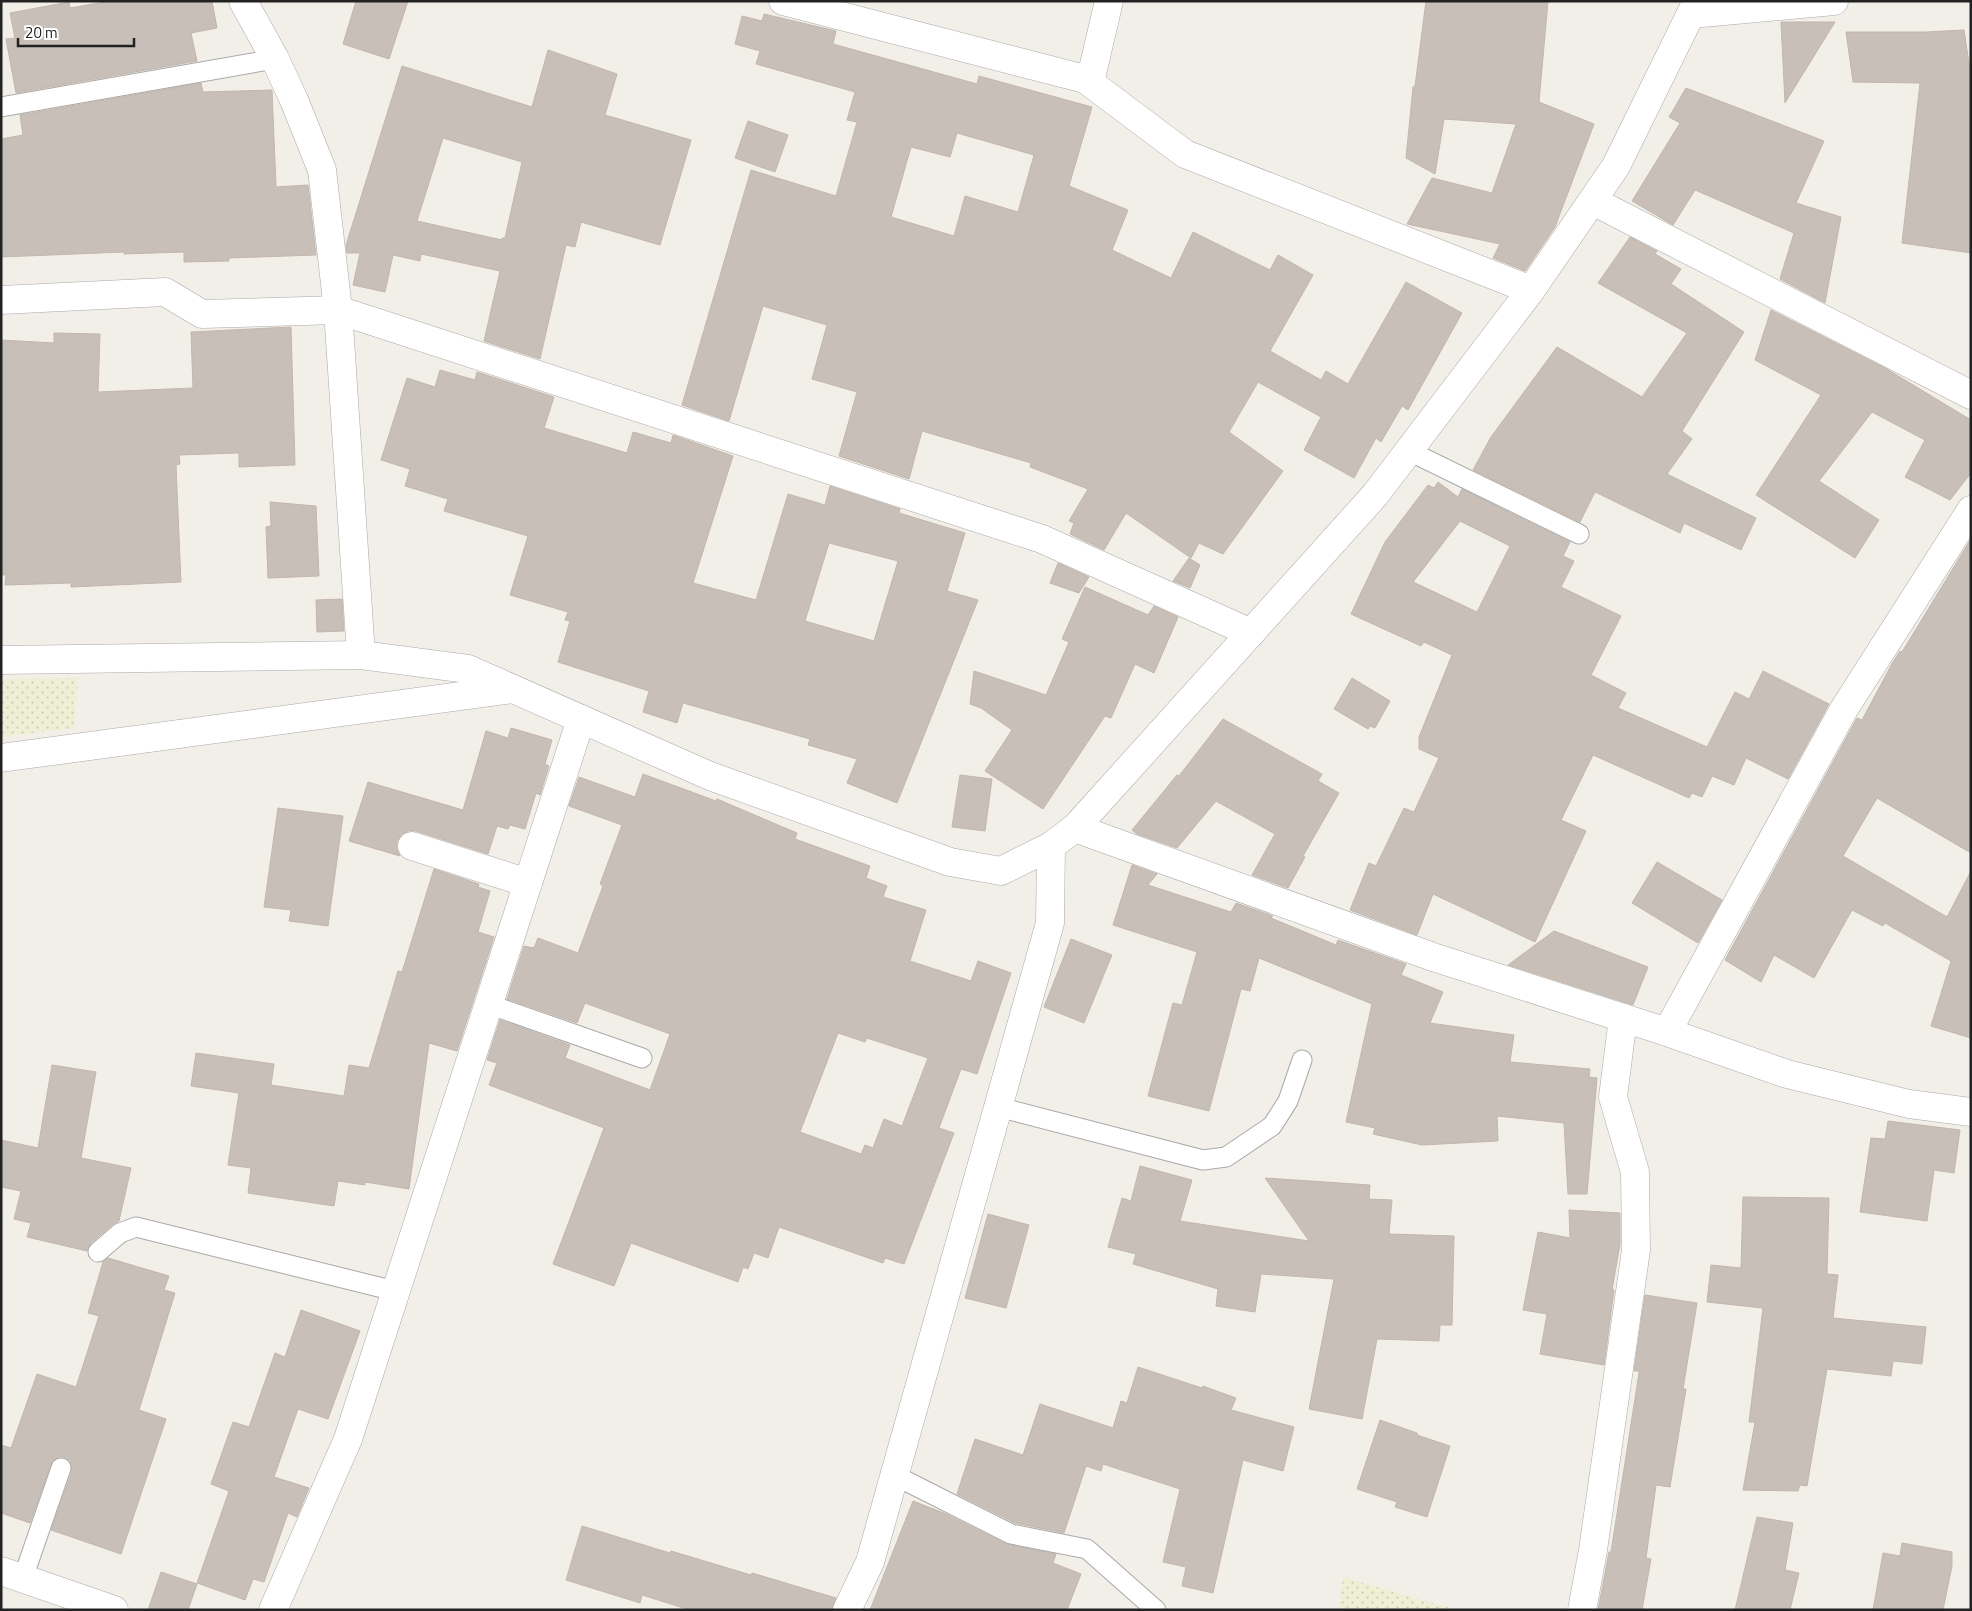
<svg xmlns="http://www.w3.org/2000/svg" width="1972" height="1611" font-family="'Titillium Web',sans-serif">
<defs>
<pattern id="farmland-dots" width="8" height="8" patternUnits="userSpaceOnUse" patternTransform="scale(1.25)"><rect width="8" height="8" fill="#eef0d5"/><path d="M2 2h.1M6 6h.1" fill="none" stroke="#ccceb7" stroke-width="1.8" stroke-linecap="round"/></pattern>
</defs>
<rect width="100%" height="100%" fill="#f2efe9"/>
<g fill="url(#farmland-dots)">
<polygon points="78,678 74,728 1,737 1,679"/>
<polygon points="1343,1577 1457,1610 1339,1610"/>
</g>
<g fill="#c7bfb8" stroke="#c4b6ab" fill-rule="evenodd">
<polygon points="110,1 212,1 217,28 191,33 197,61 16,93 6,39 15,38 10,13 69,2 70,8"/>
<polygon points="356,1 408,1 389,59 343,44"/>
<polygon points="1426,1 1548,1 1539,102 1594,124 1555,227 1525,271 1493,258 1500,244 1407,224 1432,178 1492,193 1516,124 1444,119 1435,174 1406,158 1413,87 1415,86"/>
<path d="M764 14 836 31 833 44 977 84 979 76 1092 107 1069 186 1128 210 1112 250 1171 278 1193 232 1270 270 1278 255 1313 275 1270 351 1321 380 1326 371 1348 384 1406 282 1462 313 1408 410 1402 406 1381 442 1376 438 1354 478 1304 450 1321 417 1258 382 1229 432 1283 471 1223 554 1199 543 1191 558 1126 513 1104 550 1070 534 1074 523 1069 521 1088 489 1030 467 1031 463 922 431 909 479 839 456 857 392 812 379 827 325 763 306 729 421 682 405 751 170 836 196 857 122 847 120 855 92 756 64 760 51 735 44 742 16 762 21ZM957 133 1034 155 1018 212 965 196 954 236 891 217 911 147 950 157Z"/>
<polygon points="1781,22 1835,22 1785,103"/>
<polygon points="1964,30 1971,77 1971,253 1902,243 1920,83 1853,82 1846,32 1925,32"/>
<path d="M548 50 617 74 605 115 691 140 660 245 581 222 575 247 566 245 540 359 484 341 500 271 421 254 420 261 393 255 385 292 353 285 360 253H347L346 245 402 66 532 107ZM443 138 522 162 505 238H502V240L417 221Z"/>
<polygon points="201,83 203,92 272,90 276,187 308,185 316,255 229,258 229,261 184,262 184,252 124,254 124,252 1,257 1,139 23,135 20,115"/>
<polygon points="1686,88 1824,141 1796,203 1841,217 1825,303 1780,279 1794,233 1695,190 1673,225 1632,201 1680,123 1669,117"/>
<polygon points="748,121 788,135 775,172 735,158"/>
<polygon points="1630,237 1657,251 1655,254 1681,269 1671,284 1744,332 1682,431 1692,439 1667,474 1756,518 1741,550 1684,523 1680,533 1595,492 1580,522 1473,470 1491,437 1557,347 1642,397 1687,333 1598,283"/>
<polygon points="1771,310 1885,368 1971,420 1971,473 1950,500 1905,477 1925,440 1872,412 1819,481 1879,520 1855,558 1756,495 1821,395 1755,360"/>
<polygon points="291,327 295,465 239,467 239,453 179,455 180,464 176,465 181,582 71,587 71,583 5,585 6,575 1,575 1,340 54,343 54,333 100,334 98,392 193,388 191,332"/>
<path d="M440 370 475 380 477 372 554 397 544 428 627 453 633 432 671 443 673 435 733 456 693 583 756 600 788 494 825 505 830 486 900 509 899 513 965 533 947 591 978 600 897 803 847 783 857 759 808 745 810 739 683 703 677 723 643 712 649 691 558 662 570 621 565 620 568 612 510 595 528 536 444 511 448 499 405 486 410 469 381 460 407 378 435 387ZM829 543 898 561 874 641 805 621Z"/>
<path d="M1438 482 1458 497 1462 489 1570 542 1563 556 1574 561 1561 587 1621 616 1591 675 1626 693 1618 708 1707 747 1735 692 1749 699 1763 671 1829 704 1788 779 1746 758 1734 785 1712 776 1702 797 1692 793 1689 798 1593 755 1561 820 1586 831 1535 942 1433 894 1417 935 1350 910 1369 863 1376 866 1404 808 1414 812 1439 758 1419 749V737L1452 655 1424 642 1421 646 1351 614 1385 542 1428 485 1434 488ZM1460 521 1510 546 1477 612 1413 582Z"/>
<polygon points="270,502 316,506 319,576 268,578 266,527 271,526"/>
<polygon points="1971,539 1971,853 1877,798 1843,856 1947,917 1971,871 1971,1038 1931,1026 1951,961 1885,923 1883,926 1852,910 1814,978 1774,955 1761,982 1725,960 1857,718 1862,720 1893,662 1900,651 1902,652"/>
<polygon points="1189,558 1200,565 1190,588 1173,581"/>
<polygon points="1058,563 1089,577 1079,593 1050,583"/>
<polygon points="1085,587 1148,615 1154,606 1178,617 1154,673 1135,664 1111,718 1105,716 1043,809 985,771 1012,730 981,708 970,704 974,671 1046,695 1069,642 1062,639"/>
<polygon points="342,599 344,631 317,632 316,600"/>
<polygon points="1352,678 1390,701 1375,728 1370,726 1368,729 1334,709"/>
<polygon points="1223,719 1322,774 1318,781 1339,793 1303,856 1305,857 1288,888 1252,875 1275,834 1216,801 1177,848 1137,834 1132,830 1177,775 1179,776"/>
<polygon points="511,728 552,740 545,764 549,766 540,795 536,793 525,829 510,825 508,829 497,826 488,854 416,831 409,831 402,834 397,841 397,849 400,856 349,841 368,782 463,810 486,731 508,738"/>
<path d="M643 774 716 801 717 799 797 833 795 839 870 866 866 878 887 886 883 897 926 910 910 961 971 981 978 961 1011 973 977 1074 961 1069 939 1128 954 1133 904 1264 885 1258 883 1263 779 1227 768 1258 754 1253 748 1269 743 1267 738 1282 631 1243 614 1286 553 1264 604 1128 489 1085 497 1063 487 1060 500 1020 570 1045 565 1058 650 1090 670 1034 585 1003 577 1023 507 999 524 946 534 948 538 938 578 953 603 886 600 884 622 825 569 806 579 777 635 797ZM838 1033 865 1042 867 1038 928 1058 902 1126 884 1119 873 1148 865 1145 861 1154 800 1132Z"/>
<polygon points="960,775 992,779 985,831 952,827"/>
<polygon points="278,808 343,816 328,926 289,921 291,910 264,907"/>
<polygon points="1657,862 1722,900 1698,943 1632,903"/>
<polygon points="1132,865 1157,874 1148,885 1231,912 1236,903 1273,916 1271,918 1336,945 1338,940 1406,964 1401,975 1443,992 1430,1023 1514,1035 1510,1062 1590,1069 1589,1077 1597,1078 1587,1194 1568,1194 1564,1123 1497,1116 1498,1141 1422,1145 1373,1134 1375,1128 1346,1122 1372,1004 1259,958 1250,991 1241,989 1209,1111 1148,1096 1173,1003 1182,1005 1197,952 1113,925"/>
<polygon points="434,869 479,884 478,887 490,891 478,932 494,937 457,1051 429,1043 409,1189 365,1182 365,1185 338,1181 334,1206 248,1193 251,1168 228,1165 239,1093 191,1086 196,1053 274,1064 271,1085 344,1096 349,1065 369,1068 398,971 402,972"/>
<polygon points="1554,931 1648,967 1633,1005 1508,965"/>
<polygon points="1071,939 1112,955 1084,1023 1044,1007"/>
<polygon points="52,1065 96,1072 81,1158 131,1168 119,1221 113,1224 91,1243 87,1251 27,1237 31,1223 14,1219 21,1191 1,1187 1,1140 38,1148"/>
<polygon points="1888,1121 1960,1130 1954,1173 1934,1170 1927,1221 1860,1212 1871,1138 1885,1139"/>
<polygon points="1140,1166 1192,1180 1180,1221 1309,1241 1265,1178 1370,1185 1369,1199 1392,1200 1389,1234 1454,1236 1452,1325 1440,1325 1439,1341 1377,1339 1362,1419 1309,1409 1334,1279 1261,1274 1255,1312 1216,1306 1218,1289 1133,1264 1136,1254 1108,1247 1122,1198 1131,1201"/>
<polygon points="1743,1197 1829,1198 1827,1274 1838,1275 1833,1318 1926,1327 1922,1364 1893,1361 1891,1376 1827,1369 1807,1486 1800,1485 1798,1491 1743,1490 1755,1422 1749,1422 1763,1308 1707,1302 1711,1265 1741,1268"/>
<polygon points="1569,1210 1620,1213 1620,1244 1612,1290 1614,1290 1604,1365 1540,1354 1547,1314 1523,1310 1538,1232 1570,1238"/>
<polygon points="988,1214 1029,1225 1006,1308 965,1298"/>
<polygon points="108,1258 169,1276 164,1290 175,1293 139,1410 166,1419 121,1554 51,1530 72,1471 70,1461 64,1457 58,1457 51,1464 30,1523 1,1513 1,1445 11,1448 37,1374 76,1387 99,1316 88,1313 103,1262"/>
<polygon points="1645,1295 1697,1303 1683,1389 1686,1389 1670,1487 1656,1485 1646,1558 1651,1559 1642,1610 1598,1610 1609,1552 1611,1552 1639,1373 1639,1371 1634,1371"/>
<polygon points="301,1310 360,1331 328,1419 298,1409 274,1477 309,1488 297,1517 288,1513 264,1582 253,1579 245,1600 197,1583 229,1491 211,1484 233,1422 249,1427 275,1353 285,1357"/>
<polygon points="1138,1367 1202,1388 1203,1386 1236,1398 1231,1410 1294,1427 1283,1471 1243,1460 1213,1593 1182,1586 1186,1567 1163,1562 1180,1489 1103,1464 1101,1471 1086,1466 1064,1533 1015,1523 957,1494 975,1439 1023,1455 1040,1404 1113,1428 1121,1401 1127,1403"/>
<polygon points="1380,1420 1417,1433 1417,1435 1450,1446 1427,1517 1395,1507 1397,1502 1357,1489"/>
<polygon points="913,1501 946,1514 1006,1544 1056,1554 1053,1563 1081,1574 1067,1610 870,1610"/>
<polygon points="1757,1517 1793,1523 1785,1570 1799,1573 1790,1610 1735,1610"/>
<polygon points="582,1526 670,1553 671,1551 751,1575 752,1573 836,1598 832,1610 690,1610 642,1595 640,1603 566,1580"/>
<polygon points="1902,1543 1952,1552 1952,1566 1943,1610 1873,1610 1883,1553 1900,1556"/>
<polygon points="161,1572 197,1584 188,1610 148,1610"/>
</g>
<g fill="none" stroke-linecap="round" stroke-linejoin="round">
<g stroke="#a9a9a9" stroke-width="21">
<g id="lane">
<polyline points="1,107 275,59"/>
<polyline points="1409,451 1579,534"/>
<polyline points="488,1004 642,1058"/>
<polyline points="998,1107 1203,1160 1226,1157 1272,1126 1288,1101 1302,1060"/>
<polyline points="98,1252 120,1233 136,1227 395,1291"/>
<polyline points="894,1475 1011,1534 1087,1549 1156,1610"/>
<polyline points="23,1578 61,1468"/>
</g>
</g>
<g stroke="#a9a9a9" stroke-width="29">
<g id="street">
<polyline points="243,1 275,59 294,100 322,170 338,310 361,655"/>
<polyline points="783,1 1085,79 1185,154 1531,290"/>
<polyline points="1691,14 1834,1"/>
<polyline points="1090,82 1109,1"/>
<polyline points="1593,201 1971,395"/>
<polyline points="1,300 165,292 202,314 338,310 1042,539 1251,633"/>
<polyline points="1,660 361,655 468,669 710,776 950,862 1001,871 1051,846 1075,828 1375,495 1531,290 1616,166 1697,1"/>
<polyline points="1,758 513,689"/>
<polyline points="1075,828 1433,957 1667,1032 1787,1074 1909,1104 1971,1112"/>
<polyline points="412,846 528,883"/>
<polyline points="1667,1032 1844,709 1971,510"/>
<polyline points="1,1571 114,1610"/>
<polyline points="273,1610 348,1439 581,719"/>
<polyline points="847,1610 870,1562 1050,923 1051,846"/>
<polyline points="1582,1610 1593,1550 1636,1250 1635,1172 1613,1097 1623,1018"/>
</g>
</g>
<use href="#lane" stroke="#fff" stroke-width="19"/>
<use href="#street" stroke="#fff" stroke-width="28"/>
</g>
<rect width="1972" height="1611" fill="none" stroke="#222222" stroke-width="5"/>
<path d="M18 38v8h116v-8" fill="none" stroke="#222222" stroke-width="2.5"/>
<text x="25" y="38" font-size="15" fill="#222222" stroke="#ffffff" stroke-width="4" paint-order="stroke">20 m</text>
</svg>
